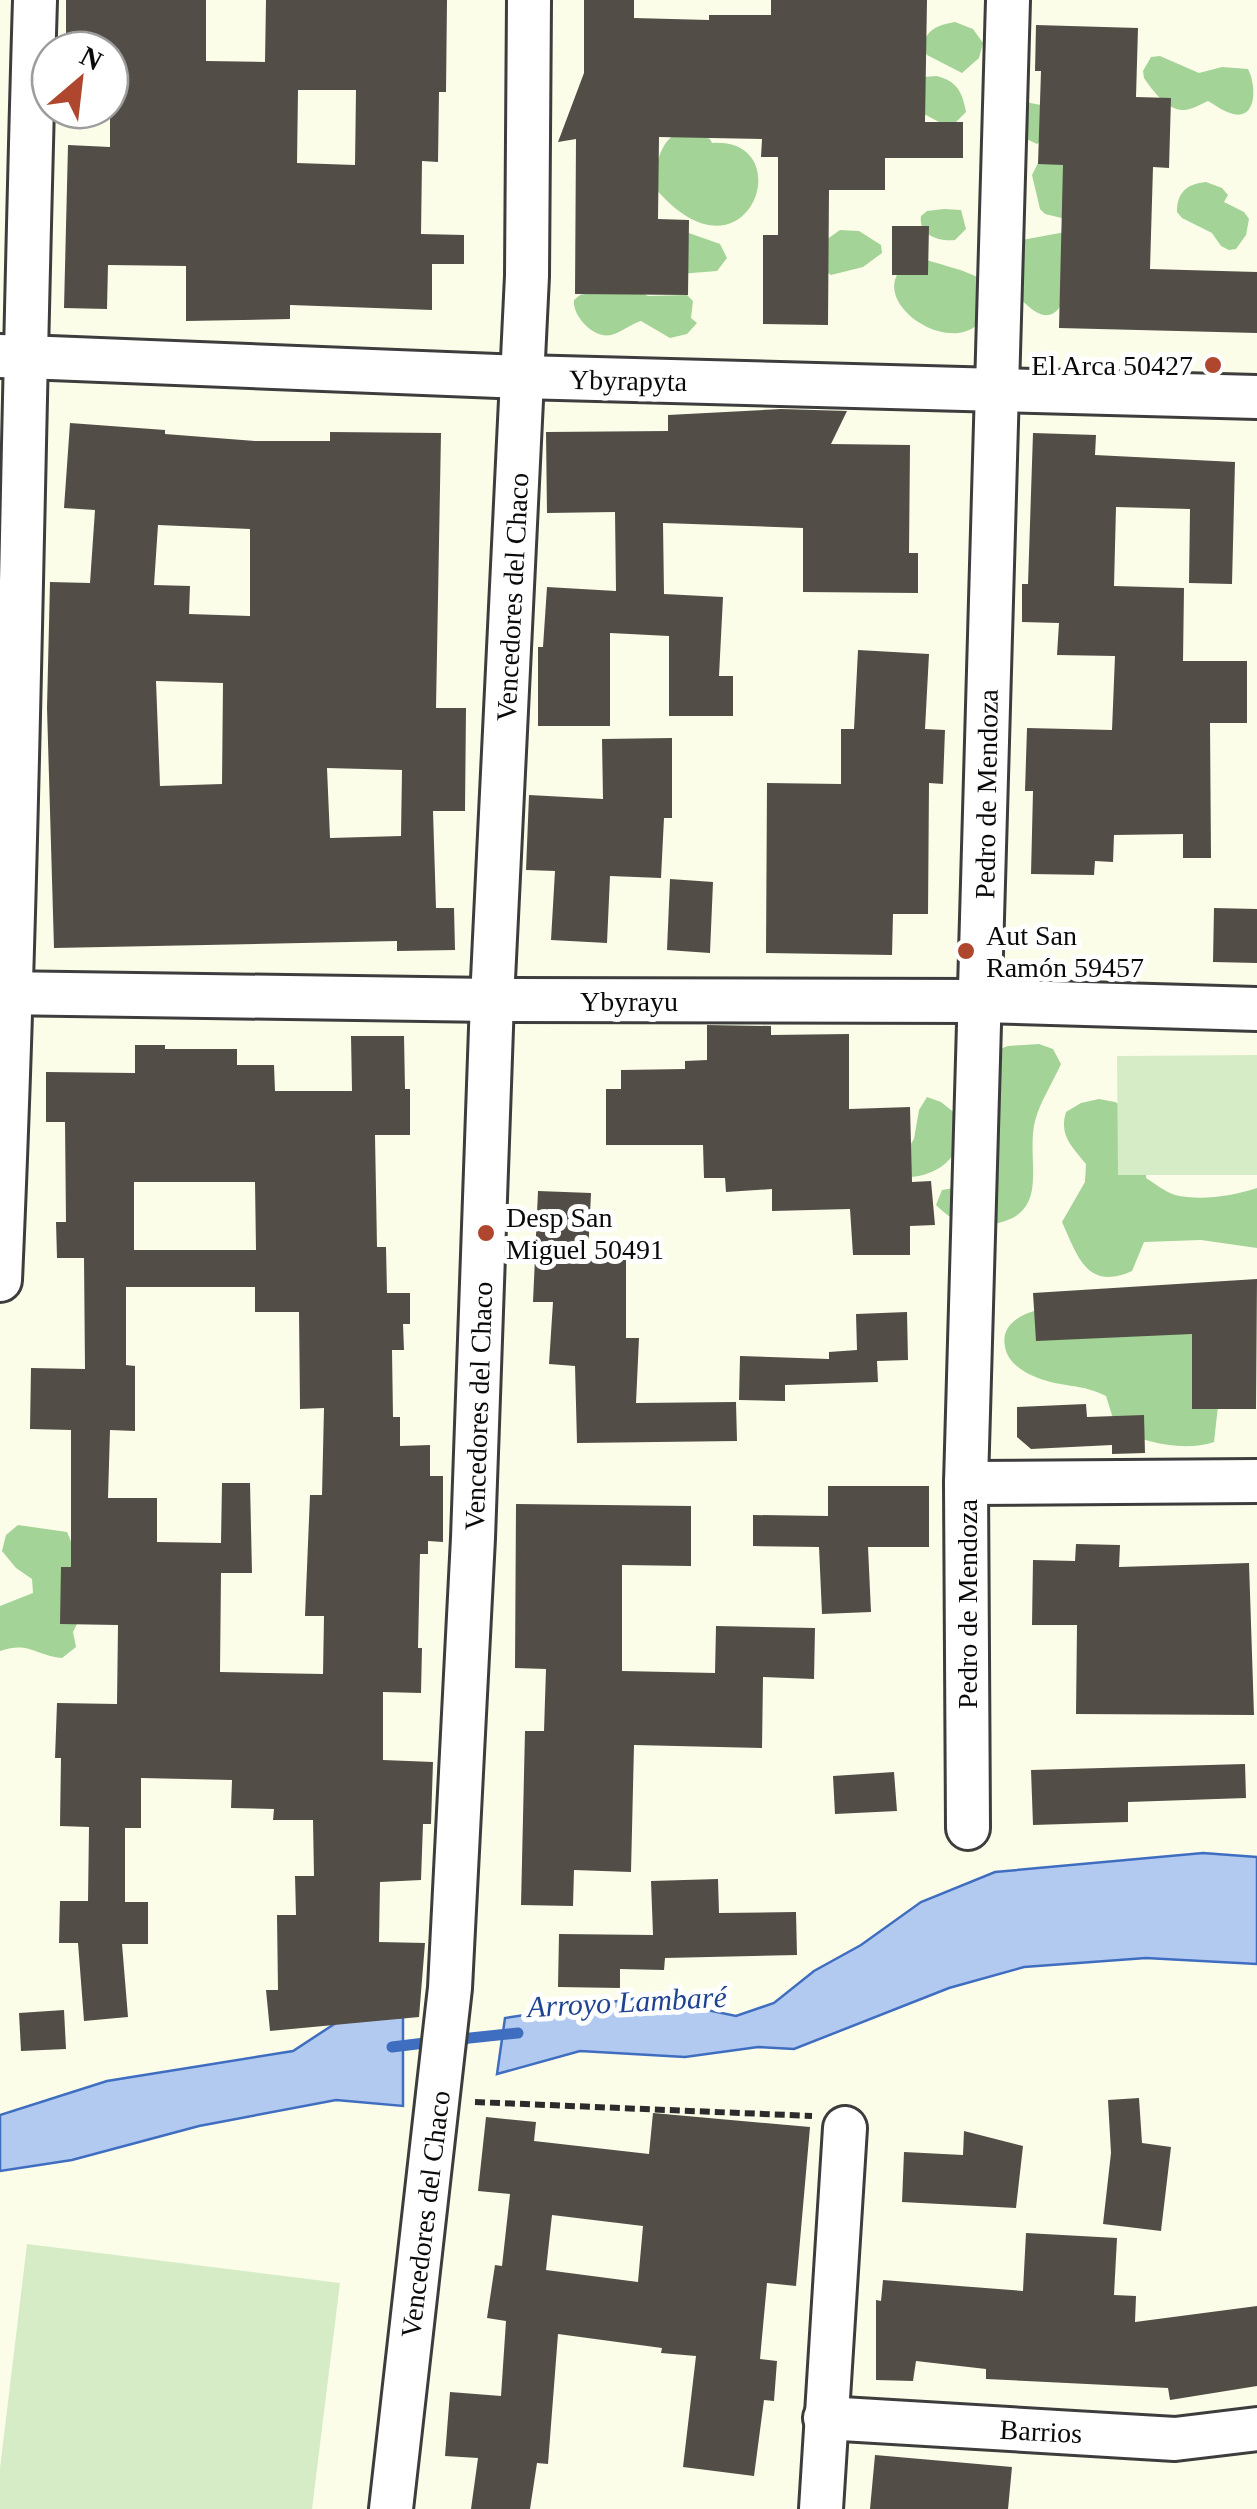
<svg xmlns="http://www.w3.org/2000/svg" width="1257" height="2509" font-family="Georgia,serif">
<rect width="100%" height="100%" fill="#fcfde9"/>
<g fill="#a3d397">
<path d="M955 22 973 29 983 43 979 58 962 73 927 55 923 46C927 28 939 25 955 22Z"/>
<path d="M1160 56 1199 73 1222 67 1248 69C1257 86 1257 123 1230 113 1223 111 1215 105 1208 101 1201 104 1191 110 1184 110 1168 111 1152 90 1144 78L1143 71 1151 57Z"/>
<path d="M937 76C958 82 962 92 966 112L955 123 939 122 907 105V78Z"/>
<polygon points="1025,102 1041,105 1040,142 1037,144 1020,136"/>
<path d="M693 132 710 139 712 143C803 137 747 296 655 188 654 172 659 142 676 134 677 133 691 132 693 132Z"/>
<polygon points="1071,143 1070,220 1045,214 1040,209 1032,175 1041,157"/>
<path d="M1206 182 1222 188 1228 195 1224 202 1244 212 1249 219 1246 235 1236 249 1229 250 1221 246 1212 233 1182 218 1177 212C1177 192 1187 184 1206 182Z"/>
<path d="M944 209 961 210 966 229 955 240C939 242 918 235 921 216L927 211Z"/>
<polygon points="840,230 859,231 881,245 882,253 863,267 831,275 825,271 826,240"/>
<path d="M1076 230C1071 269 1068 358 1014 291L1022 240Z"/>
<polygon points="686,232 720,244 727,258 717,271 679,274"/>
<path d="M917 257C931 262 970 271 980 279L978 324C943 358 852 290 917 257Z"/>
<path d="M617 287 632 289 648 296 687 295 693 301 691 318 697 323 687 334 670 338 641 321C631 324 622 332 611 335 594 339 572 316 574 300L580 295Z"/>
<path d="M1039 1044 1053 1049 1061 1064C1053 1082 1040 1102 1035 1121 1025 1162 1053 1215 992 1224 968 1228 953 1222 936 1205L942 1190 959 1187 972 1059 1008 1046Z"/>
<path d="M927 1097 941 1102 956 1114C957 1122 959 1133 958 1141 955 1165 927 1178 905 1177L898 1164 914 1139 919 1110Z"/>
<path d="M1099 1099 1115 1102 1129 1110 1146 1158V1178C1154 1183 1165 1192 1175 1195 1200 1201 1233 1196 1257 1188V1248L1201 1240 1144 1242 1132 1271C1087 1291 1078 1257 1062 1222L1085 1182 1086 1164C1071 1146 1059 1135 1066 1112L1081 1103Z"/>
<path d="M1107 1300 1200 1336 1218 1406 1214 1442C1184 1452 1144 1443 1116 1428L1106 1396C1084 1384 1060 1387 1038 1378 1023 1372 1008 1363 1005 1347 996 1303 1080 1304 1107 1300Z"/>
<path d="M18 1525 67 1532C80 1561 90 1604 73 1632L76 1647 62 1658C34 1655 29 1641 0 1651V1606L33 1593 32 1579 16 1568 2 1551 6 1535Z"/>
</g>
<g fill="#d6ecc7">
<polygon points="1257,1055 1257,1175 1118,1175 1117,1056"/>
<polygon points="27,2244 340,2283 312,2509 0,2509 0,2468"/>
</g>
<g fill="#b2caf0" stroke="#3f6ec1" stroke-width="2.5">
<polygon points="1203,1853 1257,1857 1257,1964 1146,1958 1024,1967 949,1988 794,2049 758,2047 685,2057 580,2051 497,2074 505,2018 644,1997 736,2016 774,2003 814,1971 861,1945 921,1902 995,1872"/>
<polygon points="403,2017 403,2106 336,2100 199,2126 72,2160 0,2171 0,2115 107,2081 293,2051 342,2019"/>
</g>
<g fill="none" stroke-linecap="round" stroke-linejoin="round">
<g stroke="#3f6ec1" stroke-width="11">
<polyline points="451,2040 518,2033"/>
<polyline points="392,2047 433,2042"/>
</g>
</g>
<g fill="#524e47" fill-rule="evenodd">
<path d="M66 0H206V61L265 62 266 0H447L446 92H439L438 162 422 161 421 234 464 235V264H432V310L290 305V319L186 321V266L108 265 107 309 64 308 68 145 110 147V50H66ZM298 90H356L355 165 297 163Z"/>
<polygon points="584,0 634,0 634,18 709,20 709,15 771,15 771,0 927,0 925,122 963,122 963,158 885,158 885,190 829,190 828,325 763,324 763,235 778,235 778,157 761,157 762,139 659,137 658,219 689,220 688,295 575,294 576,139 558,142 584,73"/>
<polygon points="1036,25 1138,28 1136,97 1171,98 1169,168 1153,167 1150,269 1257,272 1257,333 1059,328 1063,165 1038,164 1041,71 1035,71"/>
<polygon points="892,226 929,226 928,275 892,275"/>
<polygon points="781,409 847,411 831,444 910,445 909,553 918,553 918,593 803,592 803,528 663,523 664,594 723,597 719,676 733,676 733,716 669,716 669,636 610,633 610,726 538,726 538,647 543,647 547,587 616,591 615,512 547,513 546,432 668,431 668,415"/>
<path d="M70 423 165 430V434L255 441H330V432L441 433 436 708H466L465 811H433L436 908H454L455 950 397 951V941L54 948 47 708 50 582 90 583 95 510 64 508ZM158 525 250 529V616L189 614 190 586 154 585ZM156 681 223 683 222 784 160 786ZM327 768 402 770 401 836 330 838Z"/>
<polygon points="1033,433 1096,435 1095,455 1235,462 1232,584 1189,583 1190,509 1116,507 1114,586 1184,588 1183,661 1247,661 1247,723 1210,723 1211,858 1183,858 1183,834 1114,835 1113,862 1095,861 1094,875 1031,874 1033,791 1025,791 1027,728 1112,730 1115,656 1057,655 1059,623 1022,622 1022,584 1028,584"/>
<polygon points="858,650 929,654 925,729 945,730 943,784 929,783 928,914 893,914 892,955 766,953 767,783 841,784 841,729 854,729"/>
<polygon points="672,738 672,818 664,818 661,878 610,876 607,943 551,940 555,871 526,870 529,795 603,799 602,739"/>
<polygon points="670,879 713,882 710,953 667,950"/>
<polygon points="1214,908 1257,909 1257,963 1213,962"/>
<polygon points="707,1025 771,1026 771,1035 849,1034 849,1109 910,1107 912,1182 931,1181 935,1225 910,1226 910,1255 853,1255 850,1209 772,1211 772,1189 726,1192 725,1178 704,1178 703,1145 606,1145 606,1089 621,1089 621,1070 685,1069 685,1061 707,1060"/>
<path d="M351 1036H404L405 1089H410V1135H375L377 1247H386L387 1293H410V1324H403L404 1350H392L393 1417H400V1446L430 1445V1476H443V1542L428 1541V1554H420L418 1648H422L421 1693 383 1692V1760L433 1762 431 1824H423L421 1880 380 1882 379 1942 425 1943 419 2017 270 2031 266 1990H278L277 1915H296L295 1876H314L313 1820H273L274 1809 231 1808 232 1780 141 1778V1828H125V1902H148V1944H122L128 2017 84 2021 78 1943H59L60 1901H88L89 1827 60 1826 61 1758H55L57 1703 117 1704 118 1625 60 1624 61 1567H71V1430L30 1429 31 1368 85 1369 84 1258H57L56 1222H66L65 1122H46V1072L135 1073V1045H165V1049H237V1065H274L275 1091H352ZM134 1182H255L256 1250H134ZM126 1287H255V1312H299L300 1409 324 1408 322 1495H310L305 1616H324L323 1674 220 1672 221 1573H252L250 1483H222L221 1543 157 1542V1498H108L110 1430 135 1431V1366L126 1365Z"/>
<polygon points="538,1191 591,1193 588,1256 626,1256 626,1338 639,1338 636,1403 736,1402 737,1441 577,1443 575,1366 549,1364 553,1302 533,1302"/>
<polygon points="1257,1279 1256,1409 1192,1409 1192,1334 1036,1341 1033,1293"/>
<polygon points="907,1312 908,1360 877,1361 878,1382 785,1385 785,1401 739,1400 740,1356 829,1359 829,1352 857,1350 856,1314"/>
<polygon points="1086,1404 1087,1417 1144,1415 1145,1453 1112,1454 1112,1445 1031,1449 1017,1437 1017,1407"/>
<polygon points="828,1486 929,1486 929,1547 868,1547 871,1612 822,1614 819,1547 753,1546 753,1515 828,1516"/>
<polygon points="516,1504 691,1506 691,1566 622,1565 622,1671 715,1673 716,1626 815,1628 814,1679 763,1677 762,1748 634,1745 631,1872 574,1870 573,1906 521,1905 525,1731 544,1731 546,1669 515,1668"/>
<polygon points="1076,1544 1120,1545 1119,1567 1249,1563 1254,1715 1076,1714 1077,1625 1032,1625 1033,1560 1075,1561"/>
<polygon points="1245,1764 1246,1798 1128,1802 1128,1822 1033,1825 1031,1770"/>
<polygon points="894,1772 897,1811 835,1814 833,1776"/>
<polygon points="718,1879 719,1913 796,1912 797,1955 665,1958 664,1970 620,1969 620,1988 558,1987 559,1934 653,1935 651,1881"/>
<polygon points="64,2010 66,2049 21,2051 19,2013"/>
<polygon points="1139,2098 1142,2143 1171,2147 1161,2231 1103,2224 1111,2153 1108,2100"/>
<path d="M653 2113 810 2127 796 2286 767 2283 760 2359 777 2361 774 2401 764 2400 754 2476 683 2467 696 2356 661 2353 662 2348 558 2334 548 2464 537 2463 530 2509H471L478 2458 445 2456 450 2392 501 2396 506 2321 487 2318 495 2265 502 2266 510 2194 478 2191 486 2117 536 2122 534 2141 649 2154ZM552 2215 643 2226 638 2282 546 2270Z"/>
<polygon points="964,2131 1023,2146 1016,2208 902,2202 904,2152 963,2155"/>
<polygon points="1026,2233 1117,2238 1114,2295 1136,2296 1135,2322 1257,2306 1257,2386 1170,2400 1168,2388 986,2379 986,2369 916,2361 913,2381 876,2380 876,2300 881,2301 883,2280 1023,2291"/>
<polygon points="875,2455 1012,2467 1008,2509 870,2509"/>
</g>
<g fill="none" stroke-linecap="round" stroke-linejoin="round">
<g stroke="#3d3d3d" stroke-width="48">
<g id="minor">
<polyline points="0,356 522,377 1257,397"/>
<polyline points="0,993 492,1000 981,1001 1257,1009"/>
<path d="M0 1280C19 853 22 427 35 0"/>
<polyline points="966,1483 1257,1481"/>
<polyline points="968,1828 966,1483 1008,0"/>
<polyline points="825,2418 1175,2439 1257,2429"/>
<polyline points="391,2509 450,1988 473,1538 492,1000 527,276 529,0"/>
<polyline points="821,2509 845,2128"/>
</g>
</g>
<polyline stroke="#2c2c2c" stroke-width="6" stroke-dasharray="10 5" stroke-linecap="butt" points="475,2102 812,2116"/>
<use href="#minor" stroke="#fff" stroke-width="42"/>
</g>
<g fill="#ae472e" stroke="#fff" stroke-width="4">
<circle cx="1213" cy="365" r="10"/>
<circle cx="966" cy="951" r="10"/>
<circle cx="486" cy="1233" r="10"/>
</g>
<g text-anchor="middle" stroke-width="10" stroke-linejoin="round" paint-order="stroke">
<g font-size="28" fill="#0a0a0a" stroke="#fff" text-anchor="start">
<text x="1193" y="375" text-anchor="end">El Arca 50427</text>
<text x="986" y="945">Aut San<tspan x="986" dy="32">Ramón 59457</tspan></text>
<text x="506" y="1227">Desp San<tspan x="506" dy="32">Miguel 50491</tspan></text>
</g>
<g font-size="28" fill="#0a0a0a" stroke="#fff">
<text transform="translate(628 380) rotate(1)" y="10">Ybyrapyta</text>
<text transform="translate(512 597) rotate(-87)" y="10">Vencedores del Chaco</text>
<text transform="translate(986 794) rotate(-89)" y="10">Pedro de Mendoza</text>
<text x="629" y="1011">Ybyrayu</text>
<text transform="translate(478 1406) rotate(-88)" y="10">Vencedores del Chaco</text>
<text transform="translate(967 1604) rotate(-90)" y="10">Pedro de Mendoza</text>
<text transform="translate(425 2214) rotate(-83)" y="10">Vencedores del Chaco</text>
<text transform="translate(1041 2431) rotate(3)" y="10">Barrios</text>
</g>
<g font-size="30" font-style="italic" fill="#1f4390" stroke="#fff">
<text transform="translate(627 2002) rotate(-3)" y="10">Arroyo Lambaré</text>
</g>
</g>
<g transform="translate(80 80) rotate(28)"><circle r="48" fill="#ffffff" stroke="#9d9d9d" stroke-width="2.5"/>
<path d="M0-8L18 38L0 25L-18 38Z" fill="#ae472e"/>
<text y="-15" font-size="28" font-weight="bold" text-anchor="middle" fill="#0a0a0a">N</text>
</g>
</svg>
